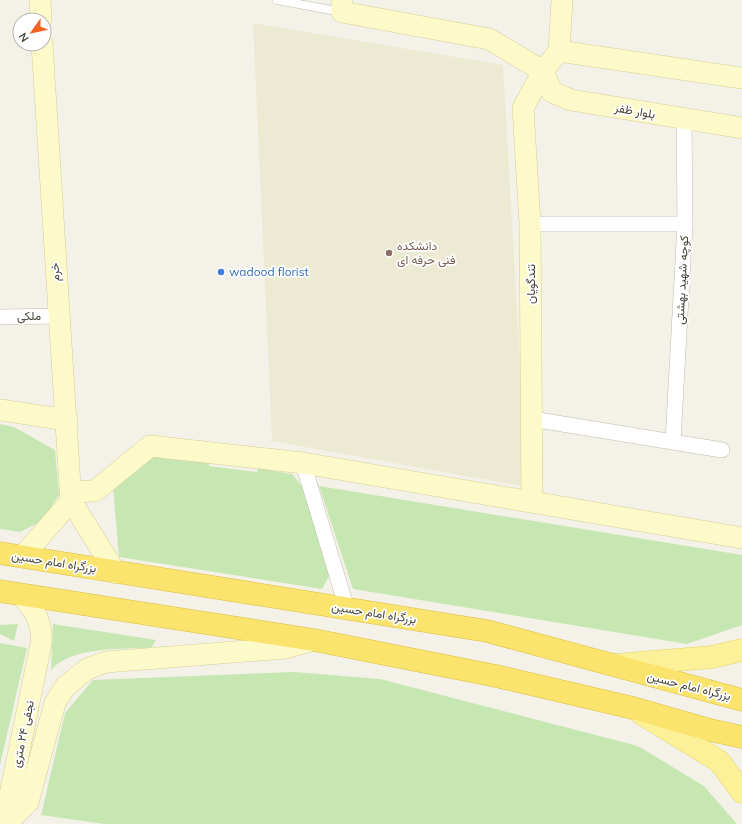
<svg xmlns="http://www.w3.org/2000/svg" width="742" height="824" font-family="Mulish,Vazirmatn,sans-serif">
<rect width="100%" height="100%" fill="#f4f2e8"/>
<polygon fill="#edead3" points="253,23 503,65 527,487 272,441"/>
<g fill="#c6e7b2">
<polygon points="0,424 14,427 55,450 59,495 42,521 20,532 0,529"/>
<polygon points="156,451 210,460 209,466 257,472 258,468 292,474 310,496 333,569 322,589 119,557 113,487"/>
<polygon points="319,486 742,555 742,625 687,644 353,589"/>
<polygon points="18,624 14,641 0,634 0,625"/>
<path d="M53 624 156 640 151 648C122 649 72 646 51 670Z"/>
<polygon points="0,643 27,648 0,765"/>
<polygon points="294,672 380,679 638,746 704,786 737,824 104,824 41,815 65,713 93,680"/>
</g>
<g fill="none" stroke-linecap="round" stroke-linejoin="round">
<g stroke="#bfbcab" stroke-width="9">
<polyline id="lane" points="277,0 342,12"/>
</g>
<g stroke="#bfbcab" stroke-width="16">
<g id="street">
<polyline points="530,224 685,224"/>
<polyline points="0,317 58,316"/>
<polyline points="532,419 722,450"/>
<polyline points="673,441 685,224 684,119"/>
<polyline points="303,463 347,609"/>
</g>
</g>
<g stroke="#d3cd99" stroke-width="22">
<g id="secondary">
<polyline points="40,0 41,20"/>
<polyline points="342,0 342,12 489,39 543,71 552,92 571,100 742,128"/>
<polyline points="42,44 71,501 116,573"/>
<polyline points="559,51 742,78"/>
<polyline points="559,51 562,0"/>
<polyline points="0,410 67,420"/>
<polyline points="70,492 95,491 150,446 303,463 742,538"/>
<polyline points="532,502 530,224 523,108 543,71 559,51"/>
<polyline points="22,557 71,501"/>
<path d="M4 824 41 644C43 623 35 610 21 595"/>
<polyline points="6,824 28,802 55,703 65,687 87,669 106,662 286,648 314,640"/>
</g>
</g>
<g stroke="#e1d269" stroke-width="23">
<g id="primary">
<polyline points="616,665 712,657 742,650"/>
<polyline points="642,714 719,761 742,792"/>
</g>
</g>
<g stroke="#dabc3c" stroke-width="23">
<g id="highway">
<polyline points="0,553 487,631 742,700"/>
<polyline points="0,591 314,640 496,676 633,708 710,730 742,737"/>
</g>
</g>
<use href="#lane" stroke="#fff" stroke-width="8"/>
<use href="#street" stroke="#fff" stroke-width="15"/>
<use href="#secondary" stroke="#fdfac9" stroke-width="21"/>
<use href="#primary" stroke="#fcf199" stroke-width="22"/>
<use href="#highway" stroke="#fbe46d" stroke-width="22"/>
</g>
<circle fill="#8d6e63" stroke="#fff" stroke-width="1.5" cx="389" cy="253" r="4"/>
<circle fill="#3f7fe0" stroke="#fff" stroke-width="1.5" cx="221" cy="272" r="4"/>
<g text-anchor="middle" stroke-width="3.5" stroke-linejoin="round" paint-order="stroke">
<g font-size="12" fill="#474437" stroke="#fff">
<text transform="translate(635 111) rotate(10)" y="4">بلوار ظفر</text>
<text transform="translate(55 272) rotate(-93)" y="4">خرم</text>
<text transform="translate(682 280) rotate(-87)" y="4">کوچه شهید بهشتی</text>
<text transform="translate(531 284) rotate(-90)" y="4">تندگویان</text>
<text transform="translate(29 316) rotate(-1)" y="4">ملکی</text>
<text transform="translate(54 562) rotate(9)" y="4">بزرگراه امام حسین</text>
<text transform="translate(374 613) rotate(9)" y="4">بزرگراه امام حسین</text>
<text transform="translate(689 686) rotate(14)" y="4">بزرگراه امام حسین</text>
<text transform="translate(23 734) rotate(-78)" y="4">نجفی ۲۴ متری</text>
</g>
<g font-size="12" fill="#785e54" stroke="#fff" text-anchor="start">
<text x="397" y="250">دانشکده<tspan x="397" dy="14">فنی حرفه ای</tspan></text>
</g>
<g font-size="12" fill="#366cbe" stroke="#fff" text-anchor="start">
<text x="229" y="276">wadood florist</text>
</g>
</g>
<g transform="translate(32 32) rotate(237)"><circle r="19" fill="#ffffff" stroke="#b5b4af"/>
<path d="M0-3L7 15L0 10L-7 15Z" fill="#f5641e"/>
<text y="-6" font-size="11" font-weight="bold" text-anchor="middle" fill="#474437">N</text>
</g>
</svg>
